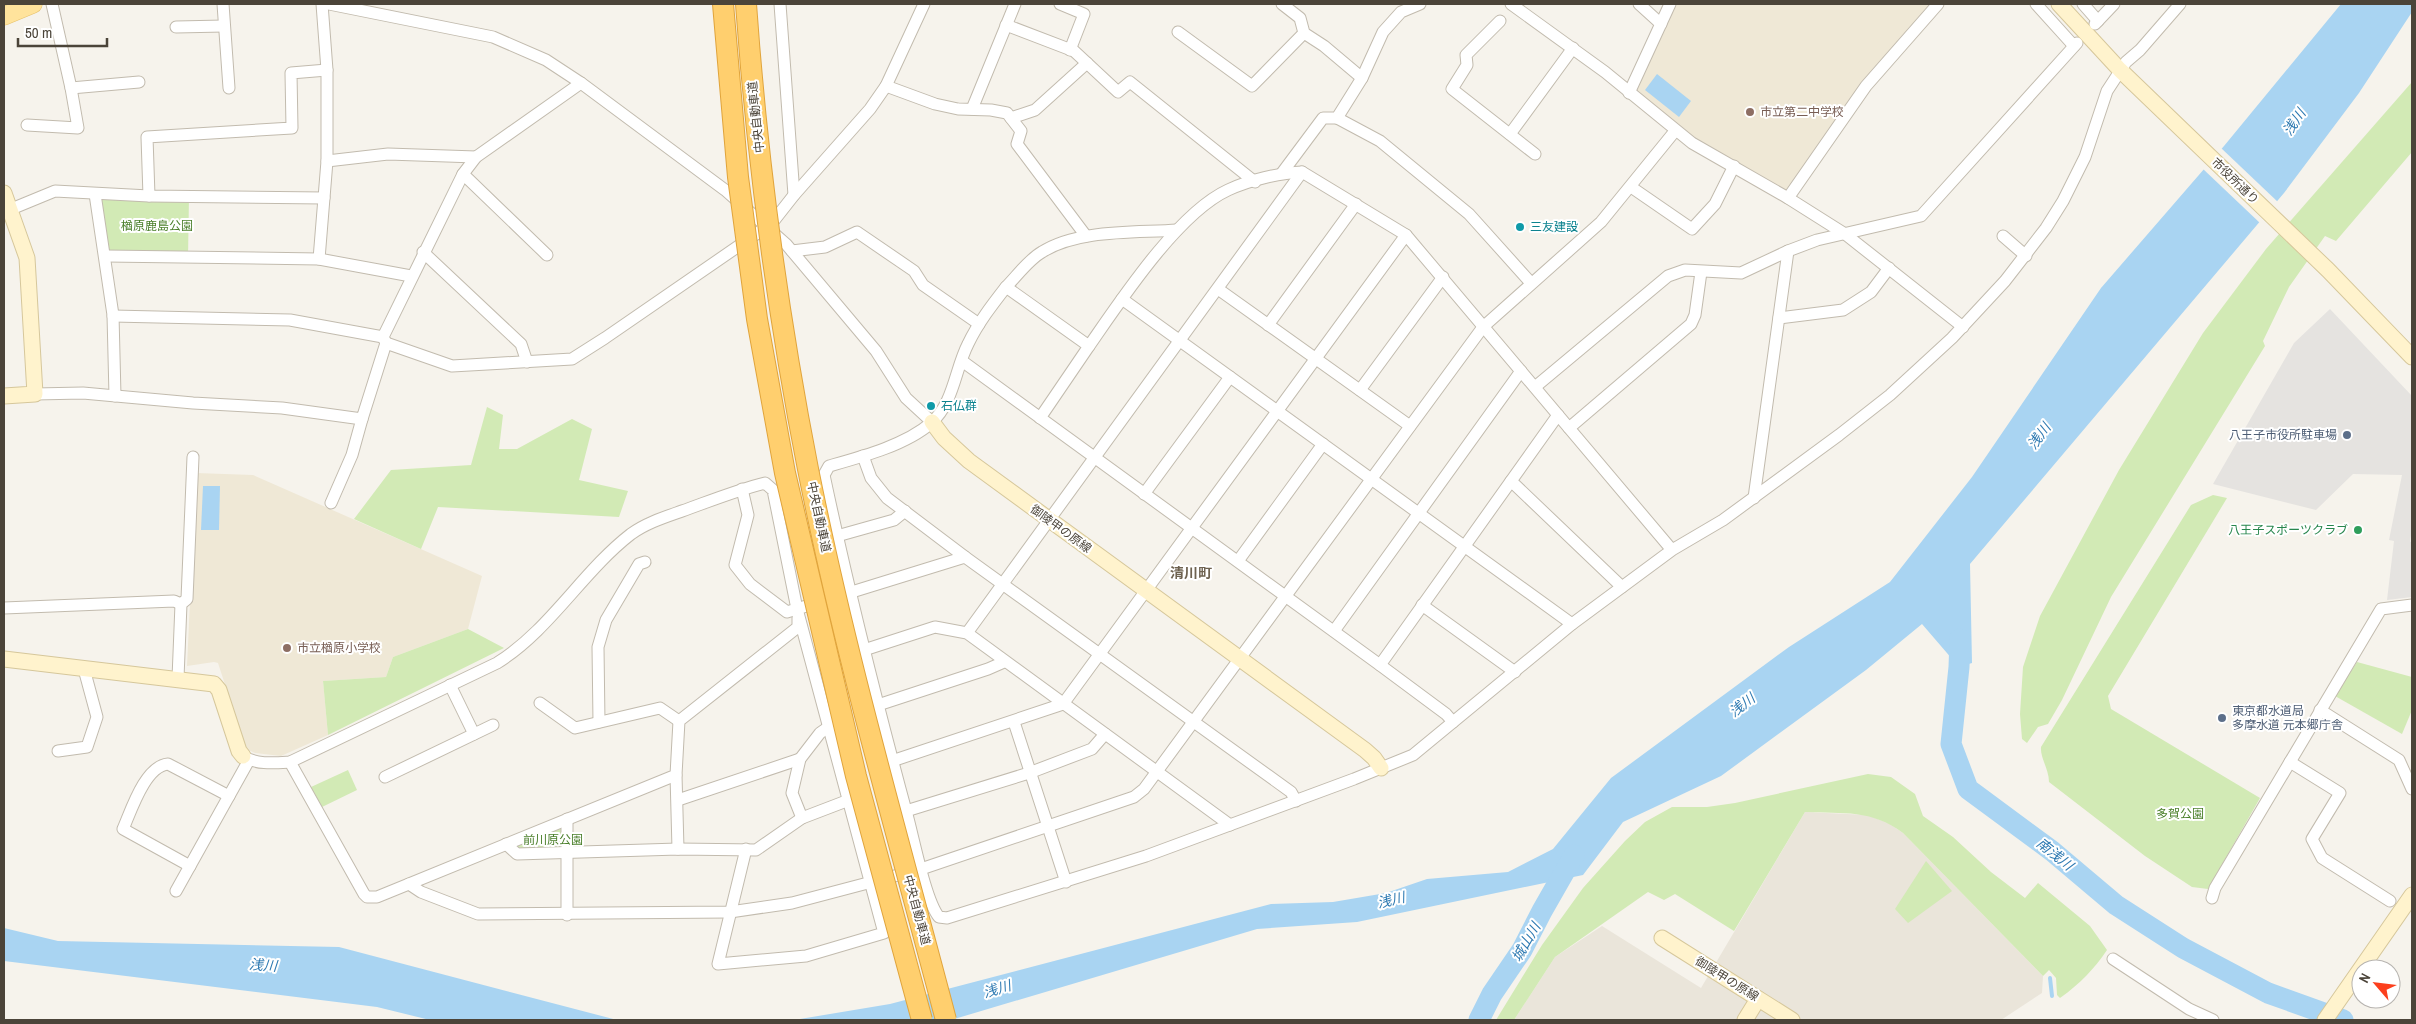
<svg xmlns="http://www.w3.org/2000/svg" width="2416" height="1024" font-family="'Archivo Narrow','Noto Sans JP',sans-serif">
<rect width="100%" height="100%" fill="#f6f3ec"/>
<polygon fill="#eae5da" points="1805,812 1868,815 1890,824 1903,833 2043,976 2042,993 2001,1020 1514,1020 1555,957 1602,926 1701,988"/>
<g fill="#efe8d6">
<polygon points="1670,4 1938,4 1866,86 1788,198 1734,166 1629,93"/>
<polygon points="196,473 253,475 482,576 468,629 393,657 386,677 323,681 328,735 281,756 255,753 246,749 218,663 214,662 187,666"/>
</g>
<g fill="#d2eab5">
<polygon points="2412,82 2412,152 2336,241 2325,236 2289,287 2263,341 2265,346 2111,597 2062,700 2048,724 2038,727 2027,743 2022,739 2020,714 2023,667 2040,616 2119,470 2203,333 2266,249"/>
<polygon points="95,194 189,196 188,258 106,256"/>
<polygon points="487,407 503,415 499,449 517,449 572,419 592,429 579,480 628,491 619,517 438,507 421,549 354,519 391,470 471,465"/>
<path d="M2213 495 2227 498 2108 696 2111 709 2260 798 2208 889 2192 887 2145 856 2049 782C2049 769 2040 758 2041 747L2191 505Z"/>
<polygon points="468,629 504,648 328,735 323,681 386,677 393,657"/>
<polygon points="2357,662 2412,677 2412,710 2402,734 2335,696"/>
<polygon points="348,770 357,790 322,807 311,787"/>
<path d="M1868 774 1891 777 1915 794 1923 816 1953 837 1991 872 2025 898 2038 883 2090 926 2107 950C2094 969 2081 983 2060 998L2057 995 2056 978 2049 970 2043 976 1903 833C1871 809 1844 814 1805 812L1734 931 1675 894 1664 900 1648 892 1555 957 1514 1020H1496L1542 945 1583 888 1625 841 1645 822 1672 807H1707L1735 803Z"/>
<polygon points="567,819 568,853 517,854 506,844"/>
<polygon points="1926,861 1952,891 1908,923 1895,909"/>
</g>
<polygon fill="#e5e3e0" points="2330,309 2412,396 2412,528 2410,542 2412,541 2412,597 2387,600 2394,541 2389,540 2402,475 2353,474 2316,510 2213,484 2294,343"/>
<g fill="#a9d4f2">
<polygon points="2341,4 2412,4 2412,12 2359,93 2284,193 1970,564 1972,663 1959,667 1922,624 1866,670 1721,776 1623,822 1583,875 1357,922 1257,929 951,1020 794,1020 890,1004 1271,904 1333,902 1386,893 1427,879 1508,872 1553,849 1611,778 1789,647 1890,582 1972,477 2101,288 2224,146"/>
<polygon points="1657,74 1691,101 1679,117 1645,90"/>
<polygon points="203,486 220,486 219,530 201,530"/>
<polygon points="4,928 58,941 339,947 617,1020 430,1020 377,1007 4,961"/>
</g>
<polygon fill="#f6f3ec" points="2220,147 2279,203 2261,224 2202,168"/>
<g fill="none" stroke-linecap="round" stroke-linejoin="round">
<polyline stroke="#a9d4f2" stroke-width="4" points="2050,978 2052,996"/>
<g stroke="#a9d4f2" stroke-width="21">
<polyline points="1960,639 1959,667 1951,744 1968,789 2052,851 2116,905 2183,948 2268,993 2343,1020"/>
<polyline points="1479,1020 1492,994 1522,950 1542,911 1574,855"/>
</g>
<g stroke="#c2bbae" stroke-width="13">
<g id="street">
<polyline points="223,4 229,88"/>
<polyline points="322,4 327,70 327,161 319,259 411,276"/>
<polyline points="329,4 493,37 546,60 581,83 725,190 786,244 876,351 906,398 932,422"/>
<polyline points="780,4 794,195"/>
<polyline points="1060,4 1084,14 1070,50"/>
<polyline points="1282,4 1300,18 1304,33 1324,46 1362,78"/>
<polyline points="1511,4 1605,72 1692,143 1788,198 1845,234 1963,327"/>
<polyline points="1639,4 1661,24"/>
<polyline points="2036,4 2074,46"/>
<polyline points="2083,4 2098,21"/>
<polyline points="1500,21 1466,55 1467,65 1452,89 1535,154"/>
<polyline points="2095,24 2114,4"/>
<polyline points="1006,25 1074,51 1118,92 1130,82 1255,182"/>
<polyline points="176,27 224,26"/>
<polyline points="1178,32 1252,86 1304,33"/>
<polyline points="886,86 935,104 958,109 991,110 1007,113 1021,131 1017,144 1086,236"/>
<polyline points="71,88 139,82"/>
<polyline points="1629,93 1670,4"/>
<polyline points="972,109 1015,4"/>
<polyline points="1011,118 1035,110 1087,63"/>
<polyline points="1337,118 1380,141 1469,214 1531,283"/>
<polyline points="27,125 78,128 71,88 52,4"/>
<polyline points="1510,134 1573,48"/>
<polyline points="327,161 388,154 476,157"/>
<polyline points="1282,173 1323,118 1337,118 1362,78 1383,32 1401,12 1420,4"/>
<polyline points="463,174 547,255"/>
<polyline points="1631,187 1692,229 1715,204 1734,166"/>
<polyline points="95,194 113,315 115,396"/>
<polyline points="149,196 147,137 292,128 291,73 327,70"/>
<polyline points="1788,198 1866,86 1938,4"/>
<polyline points="4,212 55,191 149,196 324,198"/>
<polyline points="2003,236 2026,256"/>
<polyline points="792,251 825,247 857,232 914,271 923,285 979,324"/>
<polyline points="423,252 521,344 527,362"/>
<polyline points="106,256 319,259"/>
<path d="M1006 287C1017 276 1028 260 1042 252 1078 229 1136 233 1177 230"/>
<polyline points="1218,289 1410,426"/>
<polyline points="1122,299 1572,624"/>
<polyline points="113,316 290,320 383,337"/>
<polyline points="1779,318 1843,310 1871,292 1889,268"/>
<polyline points="1268,325 1356,204"/>
<polyline points="386,343 452,366 572,359 605,338 772,223 794,195 870,109 886,86 924,4"/>
<polyline points="962,361 1380,665 1446,714 1453,722"/>
<polyline points="1535,387 1668,276 1685,270 1741,273 1788,251 1817,240 1921,216 2077,43"/>
<polyline points="1360,390 1443,277"/>
<polyline points="35,394 83,393 193,403 282,408 362,419 386,343 383,337 463,174 476,157 581,83"/>
<polyline points="1040,418 1089,346"/>
<polyline points="1569,428 1691,324 1695,315 1701,272"/>
<polyline points="863,456 871,478 887,498 965,557"/>
<polyline points="1511,481 1622,587"/>
<polyline points="742,489 748,515 735,565 750,584 787,612 965,557 1291,792 1296,801"/>
<polyline points="1144,494 1230,377"/>
<polyline points="1754,498 1788,251"/>
<polyline points="331,503 352,455 362,419"/>
<polyline points="837,536 894,520 905,511"/>
<path d="M1672 550 1406 235 1302 172C1280 173 1249 180 1228 190 1178 213 1121 300 1089 346L1006 287C992 305 978 323 968 344 955 369 954 403 931 423 906 445 861 457 829 466L824 475C848 588 876 700 906 811 913 835 925 900 939 917L947 918 1146 856 1354 779 1413 755 1572 624 1672 550 1723 520 1839 435 1890 395 1952 338 2005 281 2046 228 2063 201 2085 157 2107 91 2126 62 2140 50 2180 4"/>
<polyline points="1238,561 1323,444"/>
<polyline points="1422,605 1515,672"/>
<polyline points="4,608 174,601 181,604"/>
<polyline points="1334,631 1521,371"/>
<polyline points="967,633 1302,172"/>
<polyline points="864,650 935,627 967,633 1230,825"/>
<polyline points="1380,665 1558,415"/>
<polyline points="178,678 181,604 187,599 193,457"/>
<polyline points="450,685 474,734"/>
<polyline points="540,703 575,728 660,708 679,721"/>
<polyline points="878,705 988,669 1004,662"/>
<polyline points="2320,710 2399,760 2412,789"/>
<polyline points="599,722 598,647 606,620 639,564 645,562"/>
<polyline points="1014,722 1066,882"/>
<polyline points="58,751 87,747 97,717 84,669"/>
<path d="M243 756C256 765 275 763 290 762L497 663C550 630 582 572 631 534 646 523 665 517 682 511 710 501 737 490 765 483L773 490 797 609 884 933 806 956 718 964 746 849"/>
<polyline points="892,761 1063,704 1406,235"/>
<polyline points="290,762 364,894 367,897 377,897 676,775 679,721 798,627 798,618"/>
<polyline points="2290,762 2340,793 2312,839 2322,858 2390,901"/>
<polyline points="676,775 678,849"/>
<polyline points="385,777 493,725"/>
<polyline points="678,800 800,759"/>
<polyline points="906,811 1029,773 1092,749 1105,734"/>
<polyline points="802,818 792,793 800,759 820,733 830,726"/>
<polyline points="506,844 517,854 678,849 756,850 802,818 849,800"/>
<path d="M190 866 123 829C131 811 145 766 168 764L229 796"/>
<polyline points="409,884 421,892 478,914 730,912 792,903 921,869 1134,797 1144,789 1483,327 1601,222 1675,131"/>
<polyline points="176,891 249,760"/>
<polyline points="2212,898 2215,888 2381,609 2412,605"/>
<polyline points="567,915 567,819"/>
<polyline points="2113,959 2189,1009 2213,1020"/>
</g>
</g>
<g stroke="#d6c79b" stroke-width="17">
<g id="secondary">
<polyline points="2059,4 2120,70 2328,270 2412,357"/>
<polyline points="4,193 27,258 35,394 4,396"/>
<polyline points="932,422 944,438 969,461 1365,750 1374,758 1381,768"/>
<polyline points="4,659 214,684 219,690 239,751 243,756"/>
<polyline points="1662,938 1792,1020"/>
<polyline points="1745,1020 1758,999"/>
<polyline points="2325,1020 2412,895"/>
</g>
</g>
<g stroke="#e6c16a" stroke-width="19">
<polyline id="primary" points="4,16 33,4"/>
</g>
<use href="#street" stroke="#fff" stroke-width="11"/>
<use href="#secondary" stroke="#fff3cd" stroke-width="15"/>
<use href="#primary" stroke="#ffe39c" stroke-width="18"/>
<g stroke="#e0a43c" stroke-width="22" stroke-linecap="butt">
<g id="highway-bridge">
<polyline points="723,4 738,177 757,319 785,473 856,776 922,1020"/>
<path d="M746 4C757 160 778 316 808 469 845 655 898 837 946 1020"/>
</g>
</g>
<use href="#highway-bridge" stroke="#ffcf6e" stroke-width="20"/>
</g>
<g fill="#8d6e63" stroke="#fff" stroke-width="2">
<circle cx="1750" cy="112" r="5"/>
<circle cx="287" cy="648" r="5"/>
</g>
<g fill="#0f9aa8" stroke="#fff" stroke-width="2">
<circle cx="1520" cy="227" r="5"/>
<circle cx="931" cy="406" r="5"/>
</g>
<g fill="#5c6f8a" stroke="#fff" stroke-width="2">
<circle cx="2347" cy="435" r="5"/>
<circle cx="2222" cy="718" r="5"/>
</g>
<circle fill="#2e9e5b" stroke="#fff" stroke-width="2" cx="2358" cy="530" r="5"/>
<g text-anchor="middle" stroke-width="4" stroke-linejoin="round" paint-order="stroke">
<g font-size="12" fill="#785e54" stroke="#fff" text-anchor="start">
<text x="1760" y="116">市立第二中学校</text>
<text x="297" y="652">市立楢原小学校</text>
</g>
<g font-size="12" fill="#4b4439" stroke="#fff">
<text transform="translate(756 117) rotate(-96)" y="4">中央自動車道</text>
<text transform="translate(2235 181) rotate(44)" y="4">市役所通り</text>
<text transform="translate(819 517) rotate(78)" y="4">中央自動車道</text>
<text transform="translate(1061 529) rotate(36)" y="4">御陵甲の原線</text>
<text transform="translate(917 910) rotate(75)" y="4">中央自動車道</text>
<text transform="translate(1727 979) rotate(32)" y="4">御陵甲の原線</text>
</g>
<g font-size="12" fill="#4a7f2a" stroke="#fff">
<text x="157" y="230">楢原鹿島公園</text>
<text x="2180" y="818">多賀公園</text>
<text x="553" y="844">前川原公園</text>
</g>
<g font-size="12" fill="#0d838f" stroke="#fff" text-anchor="start">
<text x="1530" y="231">三友建設</text>
<text x="941" y="410">石仏群</text>
</g>
<g font-size="12" fill="#4e5e75" stroke="#fff" text-anchor="end">
<text x="2337" y="439">八王子市役所駐車場</text>
<text x="2232" y="715" text-anchor="start">東京都水道局<tspan x="2232" dy="14">多摩水道 元本郷庁舎</tspan></text>
</g>
<g font-size="12" fill="#27864d" stroke="#fff" text-anchor="end">
<text x="2348" y="534">八王子スポーツクラブ</text>
</g>
<g font-size="14" font-style="italic" fill="#2e7ab2" stroke="#fff">
<text transform="translate(2294 122) rotate(-56)" y="5">浅川</text>
<text transform="translate(2039 436) rotate(-54)" y="5">浅川</text>
<text transform="translate(1742 705) rotate(-38)" y="5">浅川</text>
<text transform="translate(2055 854) rotate(39)" y="5">南浅川</text>
<text transform="translate(1391 900) rotate(-13)" y="5">浅川</text>
<text transform="translate(1526 942) rotate(-60)" y="5">城山川</text>
<text transform="translate(263 965) rotate(4)" y="5">浅川</text>
<text transform="translate(997 989) rotate(-17)" y="5">浅川</text>
</g>
<g font-size="14" font-weight="bold" fill="#6e6250" stroke="#fff">
<text x="1191" y="578">清川町</text>
</g>
</g>
<rect width="2416" height="1024" fill="none" stroke="#4b4439" stroke-width="10"/>
<g transform="translate(2376 984) rotate(298)"><circle r="24" fill="#ffffff" stroke="#b7b4b0"/>
<path d="M0-4L9 19L0 12L-9 19Z" fill="#fc3f1d"/>
<text y="-8" font-size="14" font-weight="bold" text-anchor="middle" fill="#4b4439">N</text>
</g>
<path d="M18 38v8h89v-8" fill="none" stroke="#4b4439" stroke-width="2.5"/>
<text x="25" y="38" font-size="15" fill="#4b4439" stroke="#ffffff" stroke-width="4" paint-order="stroke">50 m</text>
</svg>
